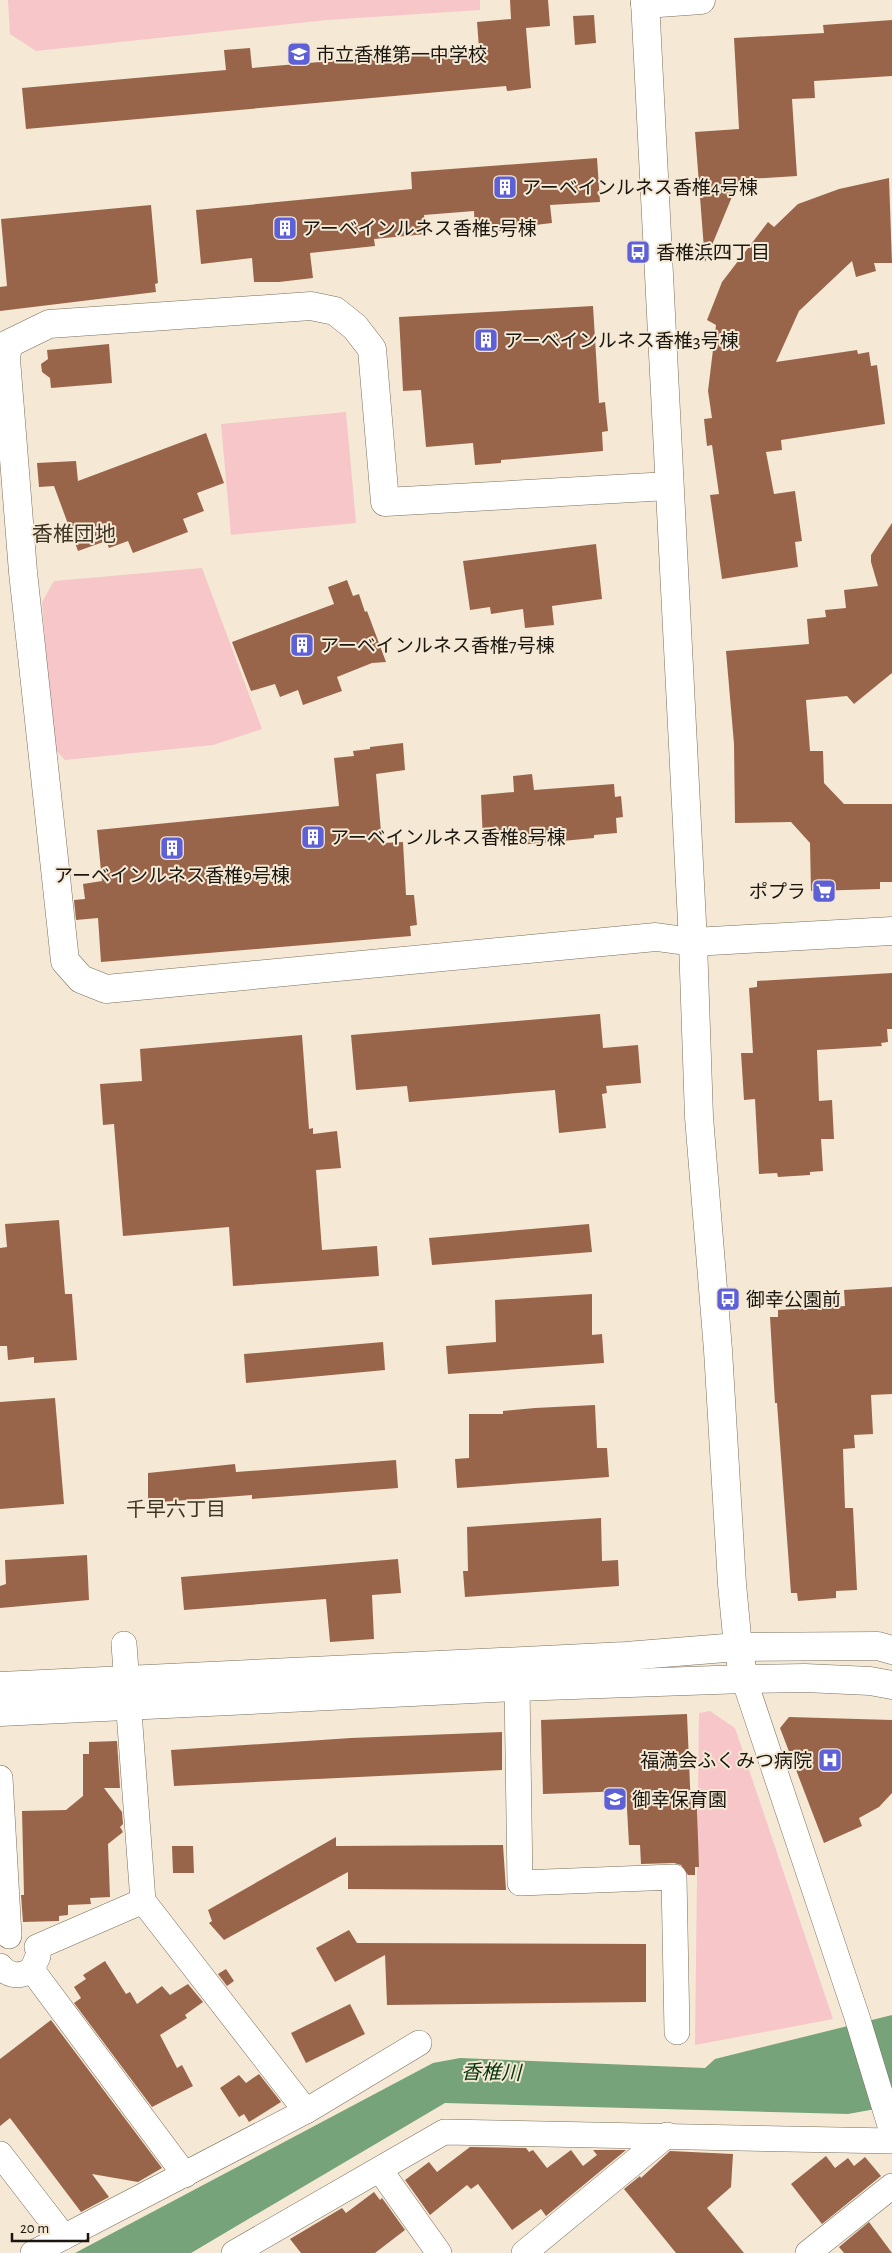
<svg xmlns="http://www.w3.org/2000/svg" width="892" height="2253" font-family="'Alegreya Sans','Noto Sans JP',sans-serif">
<rect width="100%" height="100%" fill="#f5e9d5"/>
<g fill="#f6c6c8">
<polygon points="8,0 480,0 480,10 327,20 36,51 10,34"/>
<polygon points="346,412 356,523 231,535 221,424"/>
<polygon points="202,568 262,729 213,745 65,760 53,747 42,602 54,581"/>
<polygon points="710,1711 735,1728 833,2019 695,2045 699,1713"/>
</g>
<polygon fill="#76a379" points="892,2015 892,2106 848,2114 445,2103 191,2253 75,2253 433,2063 460,2058 705,2068 715,2059"/>
<g fill="#99654a">
<polygon points="510,0 548,0 550,26 526,28 531,88 507,91 506,86 26,129 22,88 226,70 224,50 250,48 252,68 479,48 477,22 511,19"/>
<polygon points="594,15 596,43 575,45 573,16"/>
<polygon points="892,20 892,76 814,81 815,98 792,99 797,176 748,179 748,187 736,187 705,262 695,132 739,129 734,38 824,33 823,25"/>
<polygon points="597,158 600,202 550,205 552,223 535,225 536,228 475,233 474,211 424,215 426,234 374,239 375,246 310,253 313,278 279,282 254,282 252,258 201,264 196,210 412,189 411,172"/>
<polygon points="889,178 892,263 874,263 876,271 856,277 852,261 799,311 776,362 857,350 858,354 869,352 871,366 877,365 885,424 781,440 782,450 766,452 774,494 795,491 802,541 795,542 798,567 722,579 710,495 719,494 712,445 707,446 704,419 712,418 708,391 716,325 707,320 722,282 768,222 774,227 798,204 839,189"/>
<polygon points="151,205 158,283 155,284 156,292 0,311 0,287 7,286 1,219"/>
<polygon points="593,306 599,403 605,402 608,431 602,432 603,451 501,460 501,463 475,465 473,443 426,447 421,390 403,391 399,317"/>
<polygon points="109,344 112,383 51,388 50,378 42,372 41,364 48,359 47,350"/>
<polygon points="206,433 224,483 197,493 204,511 183,519 188,532 133,553 128,541 109,548 106,541 78,551 54,486 39,487 37,463 76,461 78,481"/>
<polygon points="892,523 892,673 854,704 847,696 806,700 810,751 823,751 824,783 844,804 892,804 892,882 880,882 880,889 811,891 810,843 791,822 735,823 734,744 726,651 809,644 807,619 826,617 825,610 846,608 844,590 878,586 871,562 871,555"/>
<polygon points="596,544 602,599 552,606 554,625 525,628 523,609 491,614 490,607 470,610 463,561"/>
<polygon points="347,580 353,596 359,594 365,612 367,611 386,662 372,663 337,677 342,691 303,705 298,690 280,697 275,684 251,691 232,642 334,604 328,587"/>
<polygon points="403,743 405,770 376,774 382,843 403,842 406,895 414,895 417,925 410,926 411,936 101,962 98,918 76,920 74,900 85,899 83,884 102,881 97,830 339,806 334,758 354,756 353,751 370,749 370,747"/>
<polygon points="532,774 534,790 614,784 615,797 621,796 623,817 616,818 617,833 594,835 594,838 509,846 508,840 483,842 481,795 514,792 513,776"/>
<polygon points="892,973 892,1029 887,1029 888,1042 881,1043 882,1046 817,1050 819,1101 832,1100 834,1139 821,1139 823,1171 810,1172 810,1175 778,1177 777,1173 759,1174 755,1099 744,1100 741,1053 753,1053 749,988 757,987 757,981"/>
<polygon points="600,1014 603,1048 638,1045 641,1083 606,1086 607,1093 602,1094 606,1128 559,1133 555,1090 409,1102 407,1086 356,1090 351,1035"/>
<polygon points="302,1035 309,1129 313,1128 313,1134 337,1131 341,1168 316,1170 322,1250 377,1246 379,1276 233,1286 229,1227 123,1236 114,1124 103,1125 100,1084 142,1081 140,1049"/>
<polygon points="59,1220 65,1294 72,1294 77,1360 34,1363 34,1357 8,1360 7,1346 0,1346 0,1248 7,1247 5,1224"/>
<polygon points="589,1224 592,1252 432,1265 429,1238"/>
<polygon points="892,1287 892,1394 871,1395 873,1434 854,1435 855,1448 843,1449 845,1508 853,1508 857,1590 836,1591 836,1598 798,1601 797,1593 791,1593 777,1403 775,1403 770,1317 778,1317 778,1310 845,1306 844,1290"/>
<polygon points="592,1294 592,1335 602,1334 604,1363 448,1374 446,1346 496,1342 495,1300"/>
<polygon points="383,1342 385,1370 246,1383 244,1354"/>
<polygon points="55,1398 64,1504 0,1509 0,1402"/>
<polygon points="595,1405 597,1448 607,1448 609,1477 457,1488 455,1459 469,1458 469,1414 503,1414 503,1411 535,1408"/>
<polygon points="396,1460 398,1488 252,1499 252,1495 148,1503 148,1473 235,1464 236,1472"/>
<polygon points="601,1518 602,1561 618,1560 619,1586 465,1597 463,1571 468,1571 467,1527"/>
<polygon points="87,1555 89,1600 0,1608 0,1586 6,1584 5,1560"/>
<polygon points="398,1559 401,1593 372,1595 374,1639 330,1642 326,1599 184,1610 181,1577"/>
<polygon points="687,1714 691,1809 697,1809 699,1867 695,1867 695,1875 688,1875 681,1865 674,1863 641,1864 640,1845 629,1845 626,1791 543,1794 541,1720"/>
<polygon points="789,1717 892,1720 892,1793 879,1807 859,1818 862,1826 824,1843 780,1728"/>
<polygon points="502,1732 502,1770 174,1786 171,1750 351,1738"/>
<polygon points="117,1741 120,1788 104,1788 122,1812 123,1824 120,1827 123,1832 108,1844 110,1897 90,1898 91,1904 68,1905 68,1915 59,1916 59,1921 23,1922 21,1895 24,1895 22,1811 66,1810 83,1796 83,1754 89,1754 89,1742"/>
<polygon points="336,1837 336,1846 503,1845 506,1890 348,1889 348,1872 224,1940 209,1923 212,1921 208,1910"/>
<polygon points="172,1846 193,1846 194,1873 173,1873"/>
<polygon points="349,1930 357,1943 646,1944 646,2002 387,2005 385,1955 335,1982 316,1948"/>
<polygon points="105,1961 126,1994 130,1992 137,2004 162,1986 170,1995 188,1984 203,2002 185,2015 187,2018 160,2035 177,2068 182,2065 193,2086 152,2107 74,2003 81,1998 74,1987 86,1979 83,1975"/>
<polygon points="226,1969 234,1981 227,1986 218,1974"/>
<polygon points="350,2004 365,2034 306,2063 291,2033"/>
<polygon points="51,2020 162,2168 138,2182 92,2174 109,2197 81,2212 10,2118 0,2126 0,2059"/>
<polygon points="259,2074 281,2102 249,2122 244,2114 239,2117 220,2088 239,2075 246,2083"/>
<polygon points="470,2147 526,2148 529,2152 533,2150 547,2168 571,2150 583,2166 597,2155 593,2150 626,2150 546,2216 541,2209 512,2230 478,2184 471,2189 467,2185 430,2215 405,2180 429,2162 437,2172"/>
<polygon points="670,2151 733,2154 731,2187 707,2208 744,2253 676,2253 624,2189 640,2176 641,2178"/>
<polygon points="826,2156 835,2168 848,2158 854,2166 865,2157 881,2176 822,2224 791,2184"/>
<polygon points="374,2192 380,2200 382,2198 405,2230 375,2253 301,2253 290,2239 342,2208 346,2213"/>
<polygon points="869,2222 892,2253 844,2253 839,2247"/>
</g>
<g fill="none" stroke-linecap="round" stroke-linejoin="round">
<g stroke="#796e5c" stroke-width="26">
<g id="street">
<polyline points="124,1644 143,1901 306,2111"/>
<polyline points="744,1679 857,2017 892,2132"/>
<polyline points="517,1687 520,1883 674,1877 677,2032"/>
<polyline points="0,1778 9,1936"/>
<polyline points="37,1947 143,1901"/>
<path d="M0 1966C9 1977 20 1977 32 1970L38 1956"/>
<polyline points="32,1970 185,2175"/>
<polyline points="0,2154 64,2237"/>
<polyline points="380,2170 439,2253"/>
<polyline points="33,2253 306,2111 419,2043"/>
<polyline points="234,2253 444,2132 892,2141"/>
<polyline points="524,2253 667,2135"/>
<polyline points="808,2253 892,2186"/>
</g>
</g>
<g stroke="#796e5c" stroke-width="29">
<g id="secondary">
<polyline points="645,0 693,942 699,1117 718,1350 732,1584 738,1647 744,1679"/>
<polyline points="645,4 701,0"/>
<polyline points="669,486 385,502 372,349 355,327 335,311 311,306 49,324 8,344 6,359 23,572 65,961 81,979 106,989 656,937 693,942 892,931"/>
<polyline points="0,1686 626,1656 738,1647 878,1646 892,1650"/>
<polyline points="0,1712 517,1687 744,1679 805,1678 870,1681 892,1685"/>
</g>
</g>
<use href="#street" stroke="#fff" stroke-width="25"/>
<use href="#secondary" stroke="#fff" stroke-width="28"/>
</g>
<defs>
<g id="school-square" transform="scale(1.25)"><rect x="-9" y="-9" width="18" height="18" rx="4" fill="#5e60d8" stroke="#f5e9d5"/><path d="M0-5L7-2L0 1L-7-2ZM-4 1L0 2.5L4 1V4Q0 6-4 4Z" fill="#fff"/></g>
<g id="building-square" transform="scale(1.25)"><rect x="-9" y="-9" width="18" height="18" rx="4" fill="#5e60d8" stroke="#f5e9d5"/><path d="M-4-6H4V6H1V3H-1V6H-4ZM-2.5-4.3h1.7v1.8h-1.7ZM.8-4.3h1.7v1.8H.8ZM-2.5-1h1.7V.8h-1.7ZM.8-1h1.7V.8H.8Z" fill="#fff"/></g>
<g id="bus-square" transform="scale(1.25)"><rect x="-9" y="-9" width="18" height="18" rx="4" fill="#5e60d8" stroke="#f5e9d5"/><path d="M-5-6H5V4H4V6H2V4H-2V6H-4V4H-5ZM-3.5-4V0h7V-4ZM-3.5 1.2v1.5H-2V1.2ZM2 1.2v1.5H3.5V1.2Z" fill="#fff"/></g>
<g id="supermarket-square" transform="scale(1.25)"><rect x="-9" y="-9" width="18" height="18" rx="4" fill="#5e60d8" stroke="#f5e9d5"/><path d="M-6-5.5h2.5l.6 2H6L4.5 2H-2.5L-4.4-4H-6ZM-1.5 3.2a1.3 1.3 0 1 0 .1 0ZM3 3.2a1.3 1.3 0 1 0 .1 0Z" fill="#fff"/></g>
<g id="hospital-square" transform="scale(1.25)"><rect x="-9" y="-9" width="18" height="18" rx="4" fill="#5e60d8" stroke="#f5e9d5"/><path d="M-5-5h3v3.5h4V-5h3V5h-3V1.5h-4V5h-3Z" fill="#fff"/></g>
</defs>
<g fill-rule="evenodd">
<use href="#school-square" x="299" y="54"/>
<use href="#building-square" x="505" y="187"/>
<use href="#building-square" x="285" y="228"/>
<use href="#bus-square" x="638" y="252"/>
<use href="#building-square" x="486" y="340"/>
<use href="#building-square" x="302" y="645"/>
<use href="#building-square" x="313" y="837"/>
<use href="#building-square" x="172" y="848"/>
<use href="#supermarket-square" x="824" y="891"/>
<use href="#bus-square" x="728" y="1299"/>
<use href="#hospital-square" x="830" y="1760"/>
<use href="#school-square" x="615" y="1799"/>
</g>
<g text-anchor="middle" stroke-width="4" stroke-linejoin="round" paint-order="stroke">
<g font-size="19" fill="#1b1710" stroke="#f5e9d5" text-anchor="start">
<text x="316" y="61">市立香椎第一中学校</text>
<text x="522" y="194">アーベインルネス香椎4号棟</text>
<text x="302" y="235">アーベインルネス香椎5号棟</text>
<text x="656" y="259">香椎浜四丁目</text>
<text x="504" y="347">アーベインルネス香椎3号棟</text>
<text x="320" y="652">アーベインルネス香椎7号棟</text>
<text x="330" y="844">アーベインルネス香椎8号棟</text>
<text x="172" y="882" text-anchor="middle">アーベインルネス香椎9号棟</text>
<text x="806" y="898" text-anchor="end">ポプラ</text>
<text x="746" y="1306">御幸公園前</text>
<text x="812" y="1767" text-anchor="end">福満会ふくみつ病院</text>
<text x="632" y="1806">御幸保育園</text>
</g>
<g font-size="20" fill="#3e3525" stroke="#f5e9d5">
<text x="176" y="1516">千早六丁目</text>
</g>
<g font-size="20" font-style="italic" fill="#00340a" stroke="#f5e9d5">
<text transform="translate(491 2072) rotate(1)" y="7">香椎川</text>
</g>
<g font-size="21" fill="#3e3525" stroke="#f5e9d5">
<text x="74" y="541">香椎団地</text>
</g>
</g>
<path d="M12 2233v8h76v-8" fill="none" stroke="#1b1710" stroke-width="2.5"/>
<text x="20" y="2233" font-size="15" fill="#1b1710" stroke="#f5e9d5" stroke-width="4" paint-order="stroke">20 m</text>
</svg>
